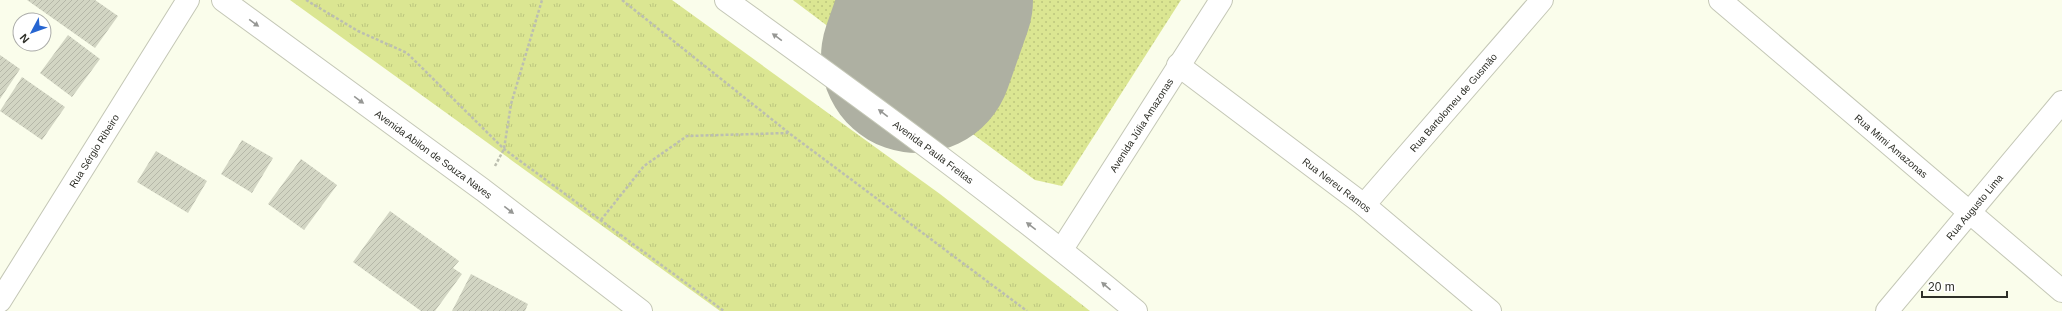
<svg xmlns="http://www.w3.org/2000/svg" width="2062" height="311" font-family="Arial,sans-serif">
<defs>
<pattern id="grass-dots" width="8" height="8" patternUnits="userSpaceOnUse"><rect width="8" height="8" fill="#dbe692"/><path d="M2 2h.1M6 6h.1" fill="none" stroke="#bcc67e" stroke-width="1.8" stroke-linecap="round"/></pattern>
<pattern id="park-tufts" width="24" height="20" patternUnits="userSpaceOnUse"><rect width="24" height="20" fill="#dbe692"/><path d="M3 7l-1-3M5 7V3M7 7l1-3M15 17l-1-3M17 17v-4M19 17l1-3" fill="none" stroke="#bcc67e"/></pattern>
<pattern id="building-hatch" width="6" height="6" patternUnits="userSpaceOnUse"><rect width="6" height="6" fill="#d2d5c3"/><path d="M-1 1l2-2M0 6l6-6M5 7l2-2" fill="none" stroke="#b5b7a8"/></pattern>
</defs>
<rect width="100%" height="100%" fill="#fafdeb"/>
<polygon fill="#edf1d8" points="793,0 1103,0 1035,180"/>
<g fill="url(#grass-dots)">
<polygon points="793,0 890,0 870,58"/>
<polygon points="994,0 1181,0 1062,186 1035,180 951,118"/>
</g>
<polygon fill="url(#park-tufts)" points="290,0 672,0 940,194 1090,311 720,311"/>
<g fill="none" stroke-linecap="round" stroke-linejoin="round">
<polyline stroke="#aeb0a2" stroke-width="192" points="917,57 937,0"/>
</g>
<g fill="url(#building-hatch)">
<polygon points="27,0 95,0 118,16 95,48"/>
<polygon points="68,35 100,59 72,97 40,73"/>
<polygon points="0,55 20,69 0,99"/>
<polygon points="22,77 65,107 42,140 0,111"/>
<polygon points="242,140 273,158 252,193 221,174"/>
<polygon points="156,151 207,181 188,213 137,182"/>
<polygon points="301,159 337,185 304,230 268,204"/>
<polygon points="390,211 459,261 453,268 462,274 435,311 421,311 353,262"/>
<polygon points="471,274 528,304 525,311 452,311"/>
</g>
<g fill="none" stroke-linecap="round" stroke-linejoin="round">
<g stroke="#c4c7b6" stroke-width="24">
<g id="street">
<path id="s1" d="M1720 0 2062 291"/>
<path id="s2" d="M1178 65 1364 205 1490 311"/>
<path id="s3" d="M1364 205 1542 0"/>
<path id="s4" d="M0 301 188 0"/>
<path id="s5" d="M1887 311 2062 102"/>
</g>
</g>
<g stroke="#c4c7b6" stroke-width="24">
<g id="secondary">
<path id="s6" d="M223 0 483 190 641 311"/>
<path id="s7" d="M726 0C865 100 1004 201 1136 311"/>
<path id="s8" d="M1062 249 1221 0"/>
</g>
</g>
<g stroke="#bcbfb0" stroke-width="2.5" stroke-dasharray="3 2" stroke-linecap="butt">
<polyline points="306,0 358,31 407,53 504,149 724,311"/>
<polyline points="622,0 789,133 1027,311"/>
<polyline points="495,166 504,149 511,104 542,0"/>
<polyline points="601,220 644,166 687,136 788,133"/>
</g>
<use href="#street" stroke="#fff" stroke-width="22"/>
<use href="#secondary" stroke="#fff" stroke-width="22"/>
</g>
<defs><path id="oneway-solid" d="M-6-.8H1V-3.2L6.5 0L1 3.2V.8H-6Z"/></defs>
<g fill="#969794">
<use href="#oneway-solid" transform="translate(254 23) rotate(36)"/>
<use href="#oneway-solid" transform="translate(777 37) rotate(-144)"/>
<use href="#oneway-solid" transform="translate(359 100) rotate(36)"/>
<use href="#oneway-solid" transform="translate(883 113) rotate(-143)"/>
<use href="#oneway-solid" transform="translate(509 210) rotate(38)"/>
<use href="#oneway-solid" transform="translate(1031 226) rotate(-143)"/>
<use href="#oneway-solid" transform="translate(1106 286) rotate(-140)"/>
</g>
<g text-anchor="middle" stroke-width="3" stroke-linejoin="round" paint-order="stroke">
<g font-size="10" fill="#2e2f28" stroke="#fff">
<text dy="4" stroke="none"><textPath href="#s3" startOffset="136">Rua Bartolomeu de Gusmão</textPath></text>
<text dy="4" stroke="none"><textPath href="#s8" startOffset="147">Avenida Júlia Amazonas</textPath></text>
<text dy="4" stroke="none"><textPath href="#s1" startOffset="225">Rua Mimi Amazonas</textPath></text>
<text dy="4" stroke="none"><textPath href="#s4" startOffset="177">Rua Sérgio Ribeiro</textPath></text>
<text dy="4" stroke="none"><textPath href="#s7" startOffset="257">Avenida Paula Freitas</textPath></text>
<text dy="4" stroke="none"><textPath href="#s6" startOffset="261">Avenida Abilon de Souza Naves</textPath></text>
<text dy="4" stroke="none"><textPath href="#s2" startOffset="199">Rua Nereu Ramos</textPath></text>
<text dy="4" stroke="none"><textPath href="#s5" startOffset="136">Rua Augusto Lima</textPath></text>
</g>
</g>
<g transform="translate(32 32) rotate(229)"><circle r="19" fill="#ffffff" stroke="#abaca9"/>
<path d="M0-3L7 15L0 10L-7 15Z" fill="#2665d1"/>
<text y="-6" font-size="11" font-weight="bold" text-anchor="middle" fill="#2e2f28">N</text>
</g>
<path d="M1922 291v6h85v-6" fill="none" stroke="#2e2f28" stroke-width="2"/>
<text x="1928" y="291" font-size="12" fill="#2e2f28" stroke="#ffffff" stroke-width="3" paint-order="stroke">20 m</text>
</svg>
